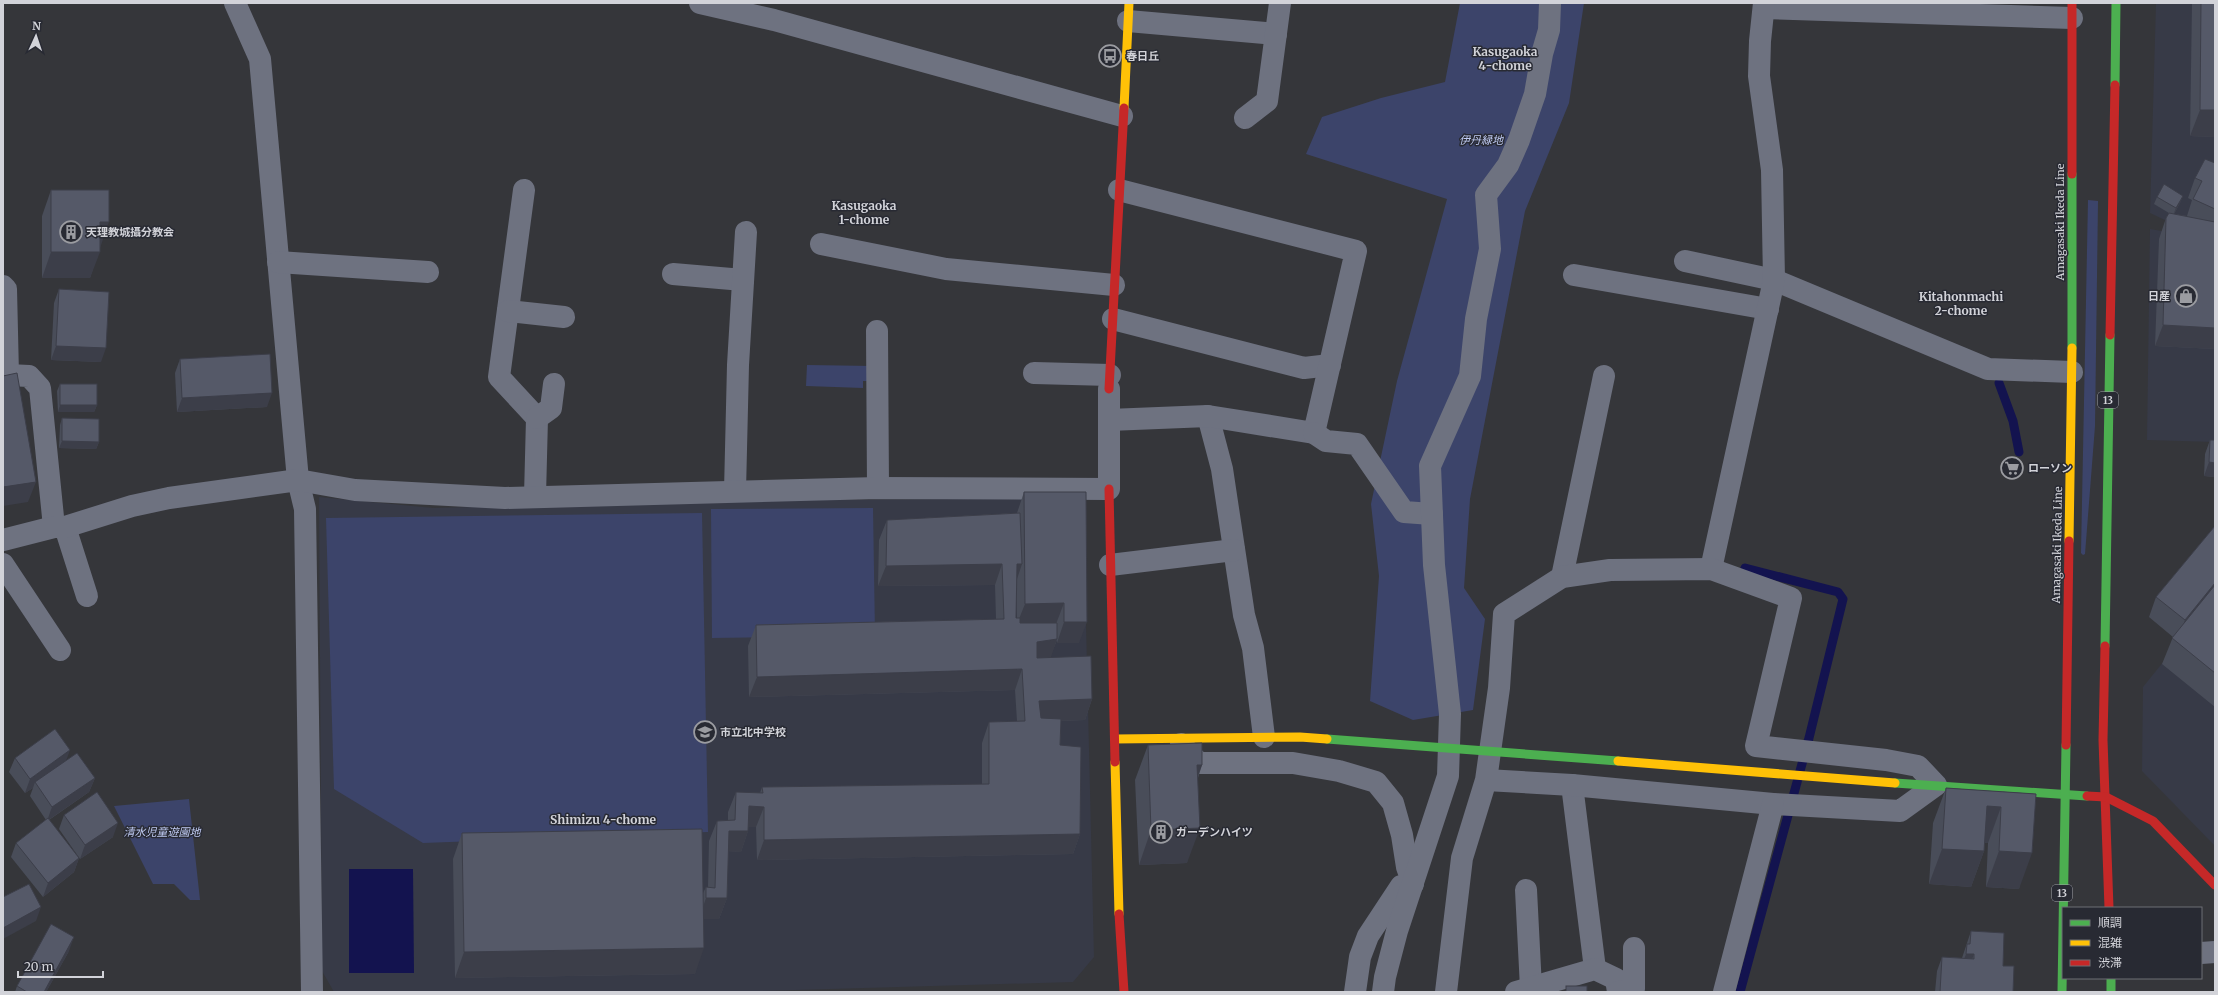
<svg xmlns="http://www.w3.org/2000/svg" width="2218" height="995" font-family="Merriweather,'Noto Sans JP',serif">
<rect width="100%" height="100%" fill="#35363a"/>
<g fill="#373a47">
<polygon points="2156,3 2215,3 2215,442 2147,440 2150,229 2203,238 2150,213"/>
<polygon points="319,497 433,508 708,501 1083,498 1094,957 1073,982 730,992 334,992 322,971"/>
<polygon points="2215,598 2215,846 2142,771 2143,687"/>
</g>
<g fill="#3c446a">
<polygon points="1460,3 1584,3 1569,103 1525,211 1470,499 1464,588 1485,619 1473,710 1413,720 1370,701 1379,576 1371,504 1397,381 1447,199 1306,154 1322,117 1381,98 1445,82"/>
<polygon points="2088,200 2098,201 2095,426 2085,554 2083,555 2081,553"/>
<polygon points="807,365 874,366 873,381 863,381 863,388 806,386"/>
<polygon points="873,508 875,636 712,638 711,509"/>
<polygon points="702,513 708,832 423,843 334,789 326,518"/>
<polygon points="189,799 200,900 190,900 174,884 153,884 114,806"/>
</g>
<polygon fill="#13134f" points="349,869 413,869 414,973 349,973"/>
<g fill="none" stroke-linecap="round" stroke-linejoin="round">
<g stroke="#13134f" stroke-width="9">
<polyline points="1999,383 2013,421 2019,452"/>
<polyline points="1740,992 1809,738 1843,599 1838,592 1745,568"/>
</g>
<g stroke="#6e7280" stroke-width="22">
<polyline points="235,3 260,59 298,480 305,509 312,992"/>
<polyline points="700,3 774,20 1122,116"/>
<polyline points="1764,8 2072,18"/>
<polyline points="1128,21 1276,34"/>
<polyline points="1245,118 1267,101 1280,3"/>
<polyline points="524,190 499,377 537,418 535,496"/>
<polyline points="821,244 946,269 1114,285"/>
<polyline points="1685,261 1774,280 1988,369 2072,372"/>
<polyline points="278,262 428,272"/>
<polyline points="673,274 743,280"/>
<polyline points="1574,275 1768,309"/>
<polyline points="3,286 6,289 8,375 29,376 40,388 54,527"/>
<polyline points="508,311 564,317"/>
<polyline points="1113,319 1304,368 1330,365"/>
<polyline points="877,331 878,488"/>
<polyline points="1034,373 1110,375"/>
<polyline points="1208,416 1222,469 1244,615 1253,648 1264,737"/>
<polyline points="537,418 551,408 554,384"/>
<polyline points="1109,420 1208,416 1314,433 1356,251 1119,190"/>
<polyline points="1314,433 1326,441 1357,444 1404,512 1432,514"/>
<polyline points="735,491 738,365 746,232"/>
<polyline points="65,527 87,596"/>
<polyline points="3,540 54,527 65,527 132,506 169,498 298,480 355,490 505,498 878,488 1109,489 1109,389"/>
<polyline points="3,564 60,650"/>
<polyline points="1110,565 1234,550"/>
<polyline points="1711,569 1774,280 1772,170 1759,76 1760,41 1764,3"/>
<polyline points="1562,577 1604,376"/>
<polyline points="1181,744 1199,763 1293,763 1339,771 1376,782 1393,803 1402,835 1407,867 1413,884 1401,886 1368,936 1360,957 1355,992"/>
<polyline points="1572,785 1595,969"/>
<polyline points="1526,890 1531,988"/>
<polyline points="2201,953 2215,952"/>
<polyline points="1383,992 1385,977 1397,931 1448,776 1450,714 1434,565 1430,466 1470,376 1476,319 1490,249 1486,195 1508,165 1519,140 1535,94 1542,54 1549,30 1550,3"/>
<polyline points="1446,992 1462,858 1486,780 1572,785 1773,804 1900,811 1936,785 1918,766 1886,760 1756,746 1791,598 1711,569 1610,570 1562,577 1504,614 1499,688 1486,780"/>
<polyline points="1516,992 1595,969 1616,979 1618,992"/>
<polyline points="1618,992 1634,989 1634,948"/>
<polyline points="1724,992 1773,804"/>
</g>
<g stroke="#4caf50" stroke-width="9">
<polyline points="2115,85 2116,3"/>
<polyline points="2072,174 2072,348"/>
<polyline points="2105,646 2110,335"/>
<polyline points="1327,739 1618,761"/>
<polyline points="1895,783 2087,796"/>
<polyline points="2111,978 2111,992"/>
<polyline points="2062,992 2066,745"/>
</g>
<g stroke="#ffc107" stroke-width="9">
<polyline points="1124,108 1129,3"/>
<polyline points="2069,541 2072,348"/>
<polyline points="1115,739 1300,737 1327,739"/>
<polyline points="1618,761 1895,783"/>
<polyline points="1115,762 1119,914"/>
</g>
<g stroke="#c62828" stroke-width="9">
<polyline points="2072,3 2072,174"/>
<polyline points="2110,335 2115,85"/>
<polyline points="1109,389 1124,108"/>
<polyline points="1109,489 1115,762"/>
<polyline points="2105,646 2103,740 2109,908"/>
<polyline points="2066,745 2069,541"/>
<polyline points="2087,796 2106,797 2153,821 2215,885"/>
<polyline points="1119,914 1124,992"/>
</g>
</g>
<g fill="#494d59" fill-rule="evenodd">
<polygon points="2192,3 2215,3 2215,137 2190,136"/>
<polygon points="2215,163 2215,349 2155,346 2159,239 2166,218 2169,213 2154,204 2157,197 2183,196 2180,203 2174,214 2187,216 2192,200 2188,198 2195,178"/>
<polygon points="51,190 100,247 90,278 42,278 42,216"/>
<polygon points="59,289 101,362 51,360 54,303"/>
<polygon points="180,359 267,407 177,412 175,373"/>
<polygon points="60,384 97,405 94,412 58,412 57,391"/>
<polygon points="62,418 99,442 96,449 59,448 60,425"/>
<polygon points="2210,440 2215,440 2215,477 2204,476 2205,454"/>
<path d="M1024 492 1079 643H1057V640L1050 657 1092 699 1085 720 1061 721 1060 745 1080 834 1073 854 757 860 756 827H748V831L741 852 728 851 727 898 719 919H704L695 974 455 978 453 859 462 833 703 893 706 887H708L709 841 717 821 728 820V812L736 792 760 793 762 787 982 784V743L989 722 1017 721 1015 690 749 697 748 646 756 625 996 619 995 585 878 586 879 540 887 520 1017 513ZM1017 584V618H1016Z"/>
<polygon points="2215,526 2215,707 2162,664 2173,637 2149,617 2156,597"/>
<polygon points="1148,745 1202,765 1198,778 1187,863 1139,865 1135,780"/>
<polygon points="15,758 67,760 95,778 89,792 49,820 79,858 74,872 43,897 11,857 16,843 46,820 30,796 33,788 25,793 9,772"/>
<polygon points="1946,788 2036,794 2019,889 1986,887 1988,843 1984,843 1984,851 1971,887 1929,884 1933,823"/>
<polygon points="64,815 113,837 80,859 59,829"/>
<polygon points="1971,931 2003,966 2013,992 1935,992 1937,971 1942,957 1962,958"/>
<polygon points="69,951 46,992 15,992 17,986"/>
</g>
<g fill="#3c3e49">
<polygon points="2200,110 2215,110 2215,137 2190,136"/>
<polygon points="2183,196 2180,203 2173,215 2176,208"/>
<polygon points="100,222 109,222 100,248"/>
<polygon points="51,252 100,252 90,278 42,278"/>
<polygon points="2163,325 2215,328 2215,349 2155,346"/>
<polygon points="56,346 106,348 101,362 51,360"/>
<polygon points="272,393 267,407 177,412 182,398"/>
<polygon points="60,405 97,405 94,412 58,412"/>
<polygon points="62,441 99,442 96,449 59,448"/>
<polygon points="2209,462 2215,463 2215,477 2204,476"/>
<polygon points="36,482 28,502 3,506 3,487"/>
<polygon points="1002,564 995,585 878,586 886,566"/>
<polygon points="1017,564 1022,564 1015,585"/>
<polygon points="2215,583 2215,595 2177,641 2185,620"/>
<polygon points="1064,603 1056,624 1017,624 1025,604"/>
<polygon points="1064,622 1087,622 1079,643 1057,643"/>
<polygon points="1057,639 1050,660 1030,663 1037,642"/>
<polygon points="1022,669 1015,690 749,697 757,677"/>
<polygon points="1092,699 1085,720 1032,722 1039,701"/>
<polygon points="70,750 65,764 35,782 33,788 25,793 30,779"/>
<polygon points="1197,765 1202,765 1189,800"/>
<polygon points="95,778 89,792 47,821 52,807"/>
<polygon points="749,806 764,807 756,827 742,827"/>
<polygon points="1987,806 2001,807 1988,843 1974,842"/>
<polygon points="118,823 113,837 80,859 85,845"/>
<polygon points="1200,828 1187,863 1139,865 1151,830"/>
<polygon points="729,831 748,831 741,852 721,851"/>
<polygon points="1080,834 1073,854 757,860 764,840"/>
<polygon points="1942,849 1984,851 1971,887 1929,884"/>
<polygon points="1999,851 2032,853 2019,889 1986,887"/>
<polygon points="79,858 74,872 43,897 48,883"/>
<polygon points="706,898 727,898 719,919 699,919"/>
<polygon points="41,907 36,921 3,939 3,928"/>
<polygon points="74,937 69,951 46,992 44,992"/>
<polygon points="704,948 695,974 455,978 464,952"/>
<polygon points="1966,954 1974,954 1969,968 1961,968"/>
</g>
<g fill="#555968" stroke="#3c3e49">
<polygon points="2201,3 2215,3 2215,110 2200,110"/>
<polygon points="2205,159 2215,163 2215,209 2193,199 2202,181 2195,178"/>
<polygon points="2164,184 2183,196 2176,208 2157,197"/>
<polygon points="51,190 109,190 109,222 100,222 100,252 51,252"/>
<polygon points="2169,213 2215,222 2215,328 2163,325 2166,218"/>
<polygon points="59,289 109,292 106,348 56,346"/>
<polygon points="270,354 272,393 182,398 180,359"/>
<polygon points="17,373 36,482 3,487 3,376"/>
<rect x="60" y="384" width="37" height="21"/>
<polygon points="62,418 99,419 99,442 62,441"/>
<polygon points="2210,440 2215,440 2215,463 2209,462"/>
<polygon points="1024,492 1086,492 1087,622 1064,622 1064,603 1025,604"/>
<polygon points="1020,513 1022,564 1017,564 1016,618 1020,618 1020,623 1057,623 1057,639 1037,642 1037,658 1091,656 1092,699 1039,701 1041,718 1061,719 1060,745 1081,747 1080,834 764,840 764,807 749,806 748,831 729,831 727,898 706,898 706,887 715,888 717,821 735,820 736,792 763,793 762,787 989,784 989,722 1025,721 1022,669 757,677 756,625 1004,619 1002,564 886,566 887,520"/>
<polygon points="2215,526 2215,583 2185,620 2156,597"/>
<polygon points="2215,585 2215,673 2172,638"/>
<polygon points="55,729 70,750 30,779 15,758"/>
<polygon points="1202,743 1202,765 1197,765 1200,828 1151,830 1148,745"/>
<polygon points="77,753 95,778 52,807 35,782"/>
<polygon points="1946,788 2036,794 2032,853 1999,851 2001,807 1987,806 1984,851 1942,849"/>
<polygon points="97,792 118,823 85,845 64,815"/>
<polygon points="48,818 79,858 48,883 16,843"/>
<polygon points="702,829 704,948 464,952 462,833"/>
<polygon points="29,884 41,907 3,928 3,897"/>
<polygon points="51,924 74,937 44,992 27,992 17,986"/>
<polygon points="1971,931 2004,933 2003,966 2014,966 2013,992 1940,992 1942,957 1974,959 1974,954 1966,954 1967,944 1970,944"/>
<rect x="1566" y="986" width="21" height="6"/>
</g>
<defs>
<g id="bus-ring" transform="scale(1.15)"><circle r="9.5" fill="#282a33" stroke="#9b9ca1" stroke-width="1.5"/><path d="M-5-6H5V4H4V6H2V4H-2V6H-4V4H-5ZM-3.5-4V0h7V-4ZM-3.5 1.2v1.5H-2V1.2ZM2 1.2v1.5H3.5V1.2Z" fill="#9b9ca1"/></g>
<g id="building-ring" transform="scale(1.15)"><circle r="9.5" fill="#282a33" stroke="#9b9ca1" stroke-width="1.5"/><path d="M-4-6H4V6H1V3H-1V6H-4ZM-2.5-4.3h1.7v1.8h-1.7ZM.8-4.3h1.7v1.8H.8ZM-2.5-1h1.7V.8h-1.7ZM.8-1h1.7V.8H.8Z" fill="#9b9ca1"/></g>
<g id="shop-ring" transform="scale(1.15)"><circle r="9.5" fill="#282a33" stroke="#9b9ca1" stroke-width="1.5"/><path d="M-5-2.5h2.3a2.7 3.5 0 0 1 5.4 0H5L5.5 6h-11ZM-1.5-2.5h3a1.5 2.3 0 0 0-3 0Z" fill="#9b9ca1"/></g>
<g id="supermarket-ring" transform="scale(1.15)"><circle r="9.5" fill="#282a33" stroke="#9b9ca1" stroke-width="1.5"/><path d="M-6-5.5h2.5l.6 2H6L4.5 2H-2.5L-4.4-4H-6ZM-1.5 3.2a1.3 1.3 0 1 0 .1 0ZM3 3.2a1.3 1.3 0 1 0 .1 0Z" fill="#9b9ca1"/></g>
<g id="school-ring" transform="scale(1.15)"><circle r="9.5" fill="#282a33" stroke="#9b9ca1" stroke-width="1.5"/><path d="M0-5L7-2L0 1L-7-2ZM-4 1L0 2.5L4 1V4Q0 6-4 4Z" fill="#9b9ca1"/></g>
</defs>
<g fill-rule="evenodd">
<use href="#bus-ring" x="1110" y="56"/>
<use href="#building-ring" x="71" y="232"/>
<use href="#shop-ring" x="2186" y="296"/>
<use href="#supermarket-ring" x="2012" y="468"/>
<use href="#school-ring" x="705" y="732"/>
<use href="#building-ring" x="1161" y="832"/>
</g>
<g text-anchor="middle" stroke-width="3" stroke-linejoin="round" paint-order="stroke">
<g fill="#282a33" stroke="#9fa0a7" stroke-width="1">
<rect x="2098" y="392" width="20" height="16" rx="3"/>
<rect x="2052" y="885" width="20" height="16" rx="3"/>
</g>
<g font-size="10" font-weight="bold" fill="#d2d3d9">
<text x="2108" y="404">13</text>
<text x="2062" y="897">13</text>
</g>
<g font-size="11" font-weight="bold" fill="#d2d3d9" stroke="#282a33" text-anchor="start">
<text x="1126" y="60">春日丘</text>
<text x="86" y="236">天理教城攝分教会</text>
<text x="2170" y="300" text-anchor="end">日産</text>
<text x="2028" y="472">ローソン</text>
<text x="720" y="736">市立北中学校</text>
<text x="1176" y="836">ガーデンハイツ</text>
</g>
<g font-size="11" font-style="italic" fill="#bfcaf2" stroke="#282a33">
<text x="1481" y="144">伊丹緑地</text>
<text x="162" y="836">清水児童遊園地</text>
</g>
<g font-size="11" fill="#d2d3d9" stroke="#282a33">
<text transform="translate(2060 222) rotate(-90)" y="4">Amagasaki Ikeda Line</text>
<text transform="translate(2057 545) rotate(-89)" y="4">Amagasaki Ikeda Line</text>
</g>
<g font-size="12" font-weight="bold" fill="#d2d3d9" stroke="#282a33">
<text x="1505" y="56">Kasugaoka<tspan x="1505" dy="14">4-chome</tspan></text>
<text x="864" y="210">Kasugaoka<tspan x="864" dy="14">1-chome</tspan></text>
<text x="1961" y="301">Kitahonmachi<tspan x="1961" dy="14">2-chome</tspan></text>
<text x="603" y="824">Shimizu 4-chome</text>
</g>
</g>
<rect width="2218" height="995" fill="none" stroke="#d2d3d9" stroke-width="8"/>
<rect x="2062" y="907" width="140" height="72" fill="#282a33" stroke="#6c6e75"/>
<rect x="2070" y="920" width="20" height="6" fill="#4caf50" stroke="#6c6e75"/>
<text x="2098" y="927" font-size="12" fill="#d2d3d9">順調</text>
<rect x="2070" y="940" width="20" height="6" fill="#ffc107" stroke="#6c6e75"/>
<text x="2098" y="947" font-size="12" fill="#d2d3d9">混雑</text>
<rect x="2070" y="960" width="20" height="6" fill="#c62828" stroke="#6c6e75"/>
<text x="2098" y="967" font-size="12" fill="#d2d3d9">渋滞</text>
<g transform="translate(36 36) rotate(3)" stroke="#282a33" stroke-width="3" paint-order="stroke">
<path d="M0-3L7 15L0 10L-7 15Z" fill="#d2d3d9"/>
<text y="-6" font-size="11" font-weight="bold" text-anchor="middle" fill="#d2d3d9">N</text>
</g>
<path d="M18 971v6h85v-6" fill="none" stroke="#d2d3d9" stroke-width="2"/>
<text x="24" y="971" font-size="12" fill="#d2d3d9" stroke="#282a33" stroke-width="3" paint-order="stroke">20 m</text>
</svg>
